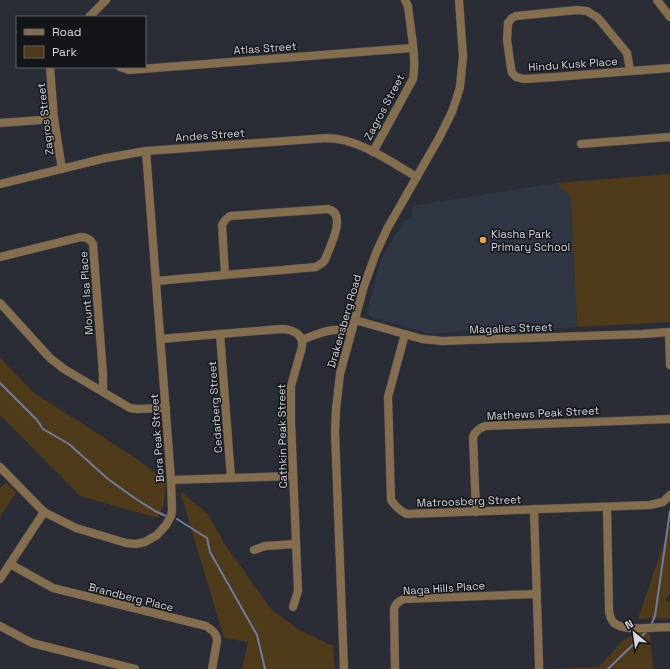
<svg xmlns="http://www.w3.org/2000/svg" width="670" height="669" font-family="'Space Grotesk',sans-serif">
<rect width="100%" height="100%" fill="#2a2d36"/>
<polygon fill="#313645" points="556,183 571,197 577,327 526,331 506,327 431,334 370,317 367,311 381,259 404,221 412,218 412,206"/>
<g fill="#4f3b1a">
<polygon points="670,174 670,322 577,327 571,197 556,183"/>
<polygon points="0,358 33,392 137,459 166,481 164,504 158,518 80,496 0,415"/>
<polygon points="6,482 16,493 0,517 0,488"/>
<polygon points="180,491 208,514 224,543 271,609 299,630 333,646 335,669 242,669 248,642 224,638"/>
<polygon points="670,525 670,594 665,599 670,603 670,618 638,619"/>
<polygon points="640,631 647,631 650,634 653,669 546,669 599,667 622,641"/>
</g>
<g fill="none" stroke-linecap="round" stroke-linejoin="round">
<g stroke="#707ba1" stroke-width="2">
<polyline points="0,383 37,420 43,429 69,444 108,479 136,499 155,511 166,516"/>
<polyline points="177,519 207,538 210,552 257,635 265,669"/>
<polyline points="651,625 655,616 670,511"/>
<polyline points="608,669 647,631"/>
</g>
<g stroke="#454851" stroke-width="9">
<g id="street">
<polyline points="657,0 670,17"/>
<polyline points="89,17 106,0"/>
<polyline points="50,67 54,119 62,169"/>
<polyline points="120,67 129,70 412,48"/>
<polyline points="630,70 627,53 598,18 587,11 577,10 516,16 512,18 508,23 507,40 511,68 512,73 516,77 524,79 555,77 670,68"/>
<polyline points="0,123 54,119"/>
<polyline points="581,144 670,137"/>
<path d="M373 152 413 79C417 59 410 27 408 6L405 0"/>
<path d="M0 184 106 158 146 151 327 138C360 139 389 161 417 177"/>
<path d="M0 257 81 237C87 237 90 239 93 244L103 374V391"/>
<path d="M156 281 316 267 322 263 325 260C329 248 348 214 328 209L230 216 225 220 222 225 225 275"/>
<polyline points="0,303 50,358 64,369 130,408 137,409 166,408"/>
<polyline points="355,320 422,339 442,341 642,334 670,332"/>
<polyline points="669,332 670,365"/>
<polyline points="220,334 231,478"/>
<path d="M405 334 388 397 391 500C395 506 400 511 407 514L650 505 663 502 670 495"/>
<path d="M160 339 281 329C292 329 304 334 302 347L291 386V422L298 591 293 607"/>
<path d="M302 340C320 333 331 327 352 331"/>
<polyline points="0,467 44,512 76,528 126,543 136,544 145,542 157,535 166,525 171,516 172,510 171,480 146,151"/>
<polyline points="171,480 293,476"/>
<path d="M607 508 609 608C609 613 610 619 614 623 624 632 656 627 670 627"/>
<polyline points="534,509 539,663 539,669"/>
<path d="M476 512 473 437C475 431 480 428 485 426L670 419"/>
<polyline points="254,550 265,546 296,544"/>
<path d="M10 564 53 588 206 626C212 630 217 633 217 641L212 669"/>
<polyline points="0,579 44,512"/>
<polyline points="0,626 32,643 135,669"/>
<polyline points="344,669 335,432 336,409 340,374 364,286 376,253 387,229 439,138 452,112 456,100 460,87 463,56 459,0"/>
<path d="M395 669 394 609C395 604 399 601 404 599L536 594"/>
</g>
</g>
<use href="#street" stroke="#846e4e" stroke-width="8"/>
</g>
<circle fill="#eaaa39" stroke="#141519" stroke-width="1.5" cx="483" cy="240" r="4"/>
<g text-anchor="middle" stroke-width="3" stroke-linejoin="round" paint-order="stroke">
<g font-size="11" fill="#d5d7dd" stroke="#141519">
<text transform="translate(265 48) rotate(-4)" y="4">Atlas Street</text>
<text transform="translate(573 64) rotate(-4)" y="4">Hindu Kusk Place</text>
<text transform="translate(384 107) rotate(-62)" y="4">Zagros Street</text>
<text transform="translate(45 119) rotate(-97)" y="4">Zagros Street</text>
<text transform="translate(210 135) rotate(-4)" y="4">Andes Street</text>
<text transform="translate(86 293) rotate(-94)" y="4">Mount Isa Place</text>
<text transform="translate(344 321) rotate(-74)" y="4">Drakensberg Road</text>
<text transform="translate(511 328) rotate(-2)" y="4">Magalies Street</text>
<text transform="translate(215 407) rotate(-94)" y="4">Cedarberg Street</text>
<text transform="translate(543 413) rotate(-3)" y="4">Mathews Peak Street</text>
<text transform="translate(282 436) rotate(-91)" y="4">Cathkin Peak Street</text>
<text transform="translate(157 438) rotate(-94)" y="4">Bora Peak Street</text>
<text transform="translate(469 501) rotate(-2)" y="4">Matroosberg Street</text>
<text transform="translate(444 588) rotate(-4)" y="4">Naga Hills Place</text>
<text transform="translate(131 597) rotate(14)" y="4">Brandberg Place</text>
</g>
<g font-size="11" fill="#d5d7dd" stroke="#141519" text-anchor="start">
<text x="491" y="238">Kiasha Park<tspan x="491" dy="13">Primary School</tspan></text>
</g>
</g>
<rect x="16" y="16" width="130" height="52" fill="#141519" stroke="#616367"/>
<rect x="24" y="29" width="20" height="6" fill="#846e4e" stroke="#616367"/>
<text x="52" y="36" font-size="12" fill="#d5d7dd">Road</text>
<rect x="24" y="46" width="20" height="12" fill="#4f3b1a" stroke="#616367"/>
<text x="52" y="56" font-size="12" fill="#d5d7dd">Park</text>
<g transform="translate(634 633) rotate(331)" stroke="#141519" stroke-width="3" paint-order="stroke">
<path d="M0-3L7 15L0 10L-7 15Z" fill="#d5d7dd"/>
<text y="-6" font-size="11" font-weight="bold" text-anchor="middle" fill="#d5d7dd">N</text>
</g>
</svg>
